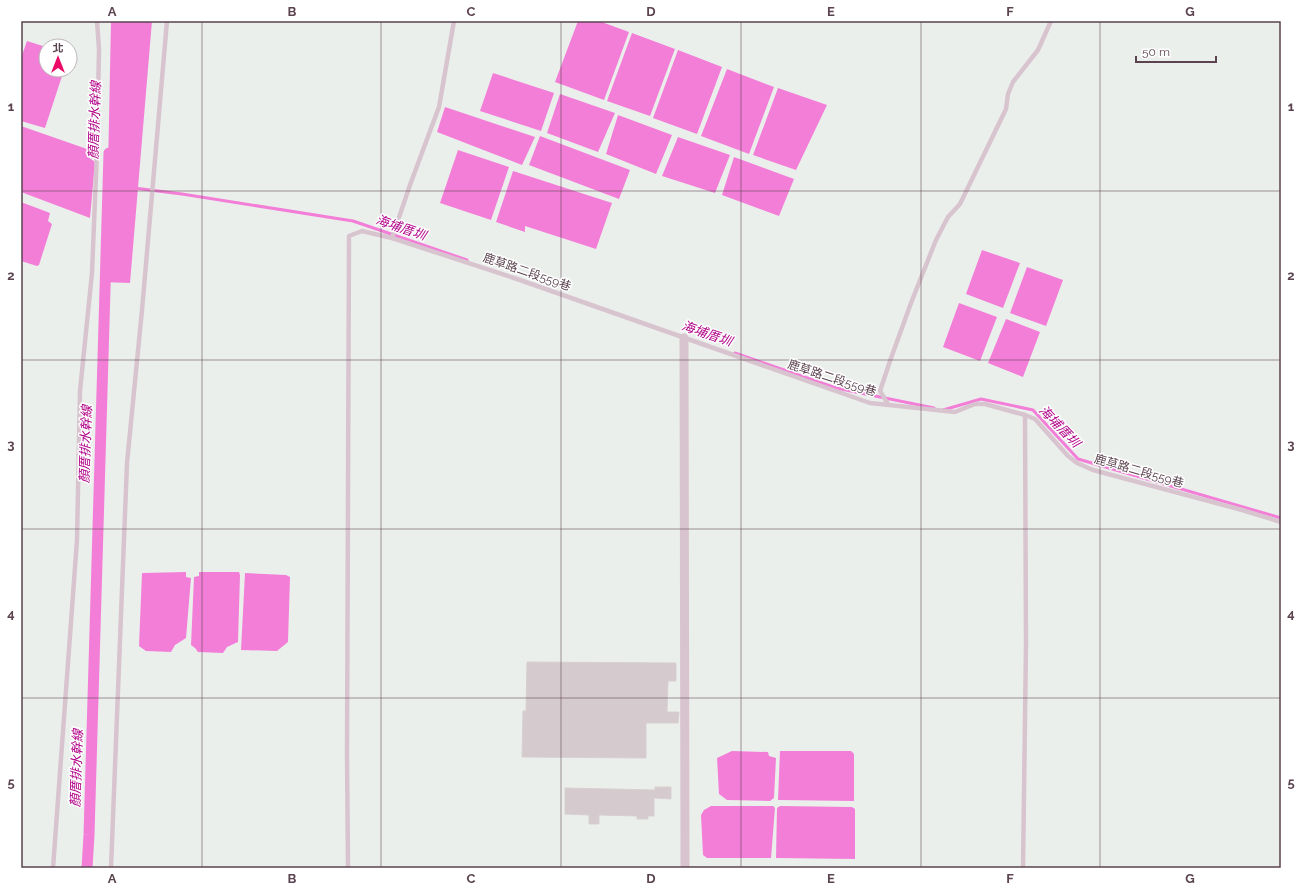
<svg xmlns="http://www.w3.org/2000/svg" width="1302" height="889" font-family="Raleway,'Noto Sans TC',sans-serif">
<rect width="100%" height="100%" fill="#ebefec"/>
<g fill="#f37ed8">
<polygon points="111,21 152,21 130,283 102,282 107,219"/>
<polygon points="578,21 599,21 629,32 604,100 555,82"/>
<polygon points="632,33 675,49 650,116 607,101"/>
<polygon points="27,41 46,47 46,70 64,70 45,128 21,121 21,58"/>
<polygon points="678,50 722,67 697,134 653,118"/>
<polygon points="727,69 774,87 749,154 701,136"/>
<polygon points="493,73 554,93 541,131 480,111"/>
<polygon points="778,88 827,105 796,170 753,155"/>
<polygon points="560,94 615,113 598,152 547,133"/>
<polygon points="445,107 535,137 522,165 437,132"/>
<polygon points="618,115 672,135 656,174 606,154"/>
<polygon points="21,126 87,149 87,156 95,162 90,218 21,192"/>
<polygon points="540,136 630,170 619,199 529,165"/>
<polygon points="678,137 730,155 715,193 662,176"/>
<polygon points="458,150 509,167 491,220 440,203"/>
<polygon points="734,157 794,179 779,216 722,195"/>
<polygon points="513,171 612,203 596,249 525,226 525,232 496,222"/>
<polygon points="21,202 50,213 48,221 52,224 39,265 37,266 21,261"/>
<polygon points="982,250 1020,263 1003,308 966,294"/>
<polygon points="1027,267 1063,280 1046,326 1010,313"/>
<polygon points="959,303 997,317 980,361 943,347"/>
<polygon points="1006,319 1040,332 1023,377 988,363"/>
<polygon points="186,572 186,577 191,578 186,638 175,645 171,652 146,651 139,646 142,573"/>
<polygon points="199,572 239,572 240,575 238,642 227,647 223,653 198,652 195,648 191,645 194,577 199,576"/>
<polygon points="245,573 286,575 290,577 288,642 277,651 241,650"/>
<polygon points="732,751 768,752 769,756 776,758 774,798 770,801 727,800 719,794 717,758"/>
<polygon points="780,751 851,751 854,754 854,801 778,800"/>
<polygon points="711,806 773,806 775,808 771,858 707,858 703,855 701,815 704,810"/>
<polygon points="780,806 852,807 855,809 855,859 776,858 777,808"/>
</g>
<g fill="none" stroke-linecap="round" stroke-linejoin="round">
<g stroke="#f37ed8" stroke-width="3">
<polyline points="134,188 182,194 353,221 467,260"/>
<polyline points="735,353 836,388 934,408"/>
<polyline points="943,410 981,399 1033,410 1078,459 1281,518"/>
</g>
<polyline stroke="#f37ed8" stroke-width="11" points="87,868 89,835 109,153"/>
</g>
<g fill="#d5cacd" stroke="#d8cfd2">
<polygon points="527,662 676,663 676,681 668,681 667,712 679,712 678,723 646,723 646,758 522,757 523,711 526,711"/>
<polygon points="655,787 671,787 671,799 654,798 654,816 648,816 648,819 637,819 637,816 599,815 599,824 589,824 589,815 565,814 565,788 655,790"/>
</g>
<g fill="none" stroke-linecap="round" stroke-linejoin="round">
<g stroke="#d8c4ce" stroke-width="4.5">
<polyline points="392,238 410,185 439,107 454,21"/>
<polyline points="888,404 880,391 890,361 911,303 936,240 948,217 960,204 1006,109 1008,94 1013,82 1038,50 1051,21"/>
<polyline points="53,868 77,540 80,391 92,273 97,151 99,49 97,21"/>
<polyline points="111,868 127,463 142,310 167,21"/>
<polyline points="348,868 347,754 349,236 362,231 392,238 520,280 870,403 955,412 975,404 985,404 1025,415 1035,419 1068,456 1077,463 1093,470 1242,510 1281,522"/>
<polyline points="1023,868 1026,644 1025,415"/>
</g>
<polyline stroke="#d8c4ce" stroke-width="9" points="684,338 685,868"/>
</g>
<path fill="none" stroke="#5b434f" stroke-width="1" stroke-opacity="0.55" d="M202 21V868M381 21V868M561 21V868M741 21V868M921 21V868M1100 21V868M21 191H1281M21 360H1281M21 529H1281M21 698H1281"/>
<g text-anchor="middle" stroke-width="3" stroke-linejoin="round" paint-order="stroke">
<g font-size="12" fill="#5b434f" stroke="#fff">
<text transform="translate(527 272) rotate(19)" y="4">鹿草路二段559巷</text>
<text transform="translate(832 378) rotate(18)" y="4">鹿草路二段559巷</text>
<text transform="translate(1139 471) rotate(16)" y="4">鹿草路二段559巷</text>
</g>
<g font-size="13" font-style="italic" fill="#b00187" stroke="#fff">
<text transform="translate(94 120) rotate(-88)" y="5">顏厝排水幹線</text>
<text transform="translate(401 227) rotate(19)" y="5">海埔厝圳</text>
<text transform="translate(707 333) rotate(19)" y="5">海埔厝圳</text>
<text transform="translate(1060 426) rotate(46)" y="5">海埔厝圳</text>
<text transform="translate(85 444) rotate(-88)" y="5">顏厝排水幹線</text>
<text transform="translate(76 768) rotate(-88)" y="5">顏厝排水幹線</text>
</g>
</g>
<rect width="1302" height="889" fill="none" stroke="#ffffff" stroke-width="44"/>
<g transform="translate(58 58)"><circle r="19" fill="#ffffff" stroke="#bdb4b9"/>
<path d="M0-3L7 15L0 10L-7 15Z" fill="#eb0a67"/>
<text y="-6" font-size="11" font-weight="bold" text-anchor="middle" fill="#5b434f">北</text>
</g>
<path d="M1136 56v6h80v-6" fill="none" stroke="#5b434f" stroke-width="2"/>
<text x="1142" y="56" font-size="12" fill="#5b434f" stroke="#ffffff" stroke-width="3" paint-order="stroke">50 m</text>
<rect x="22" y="22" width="1258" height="845" fill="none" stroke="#5b434f" stroke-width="1.5"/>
<g font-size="13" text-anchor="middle" font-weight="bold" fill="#5b434f">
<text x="112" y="16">A</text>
<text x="292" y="16">B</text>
<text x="471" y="16">C</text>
<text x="651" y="16">D</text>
<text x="831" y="16">E</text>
<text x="1010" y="16">F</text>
<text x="1190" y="16">G</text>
<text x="11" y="111">1</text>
<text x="1291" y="111">1</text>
<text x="11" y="280">2</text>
<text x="1291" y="280">2</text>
<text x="11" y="449">3</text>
<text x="1291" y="449">3</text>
<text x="11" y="618">4</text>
<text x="1291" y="618">4</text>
<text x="11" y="787">5</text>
<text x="1291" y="787">5</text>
<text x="112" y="883">A</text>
<text x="292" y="883">B</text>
<text x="471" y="883">C</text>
<text x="651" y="883">D</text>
<text x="831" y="883">E</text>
<text x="1010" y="883">F</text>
<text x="1190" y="883">G</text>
</g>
</svg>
